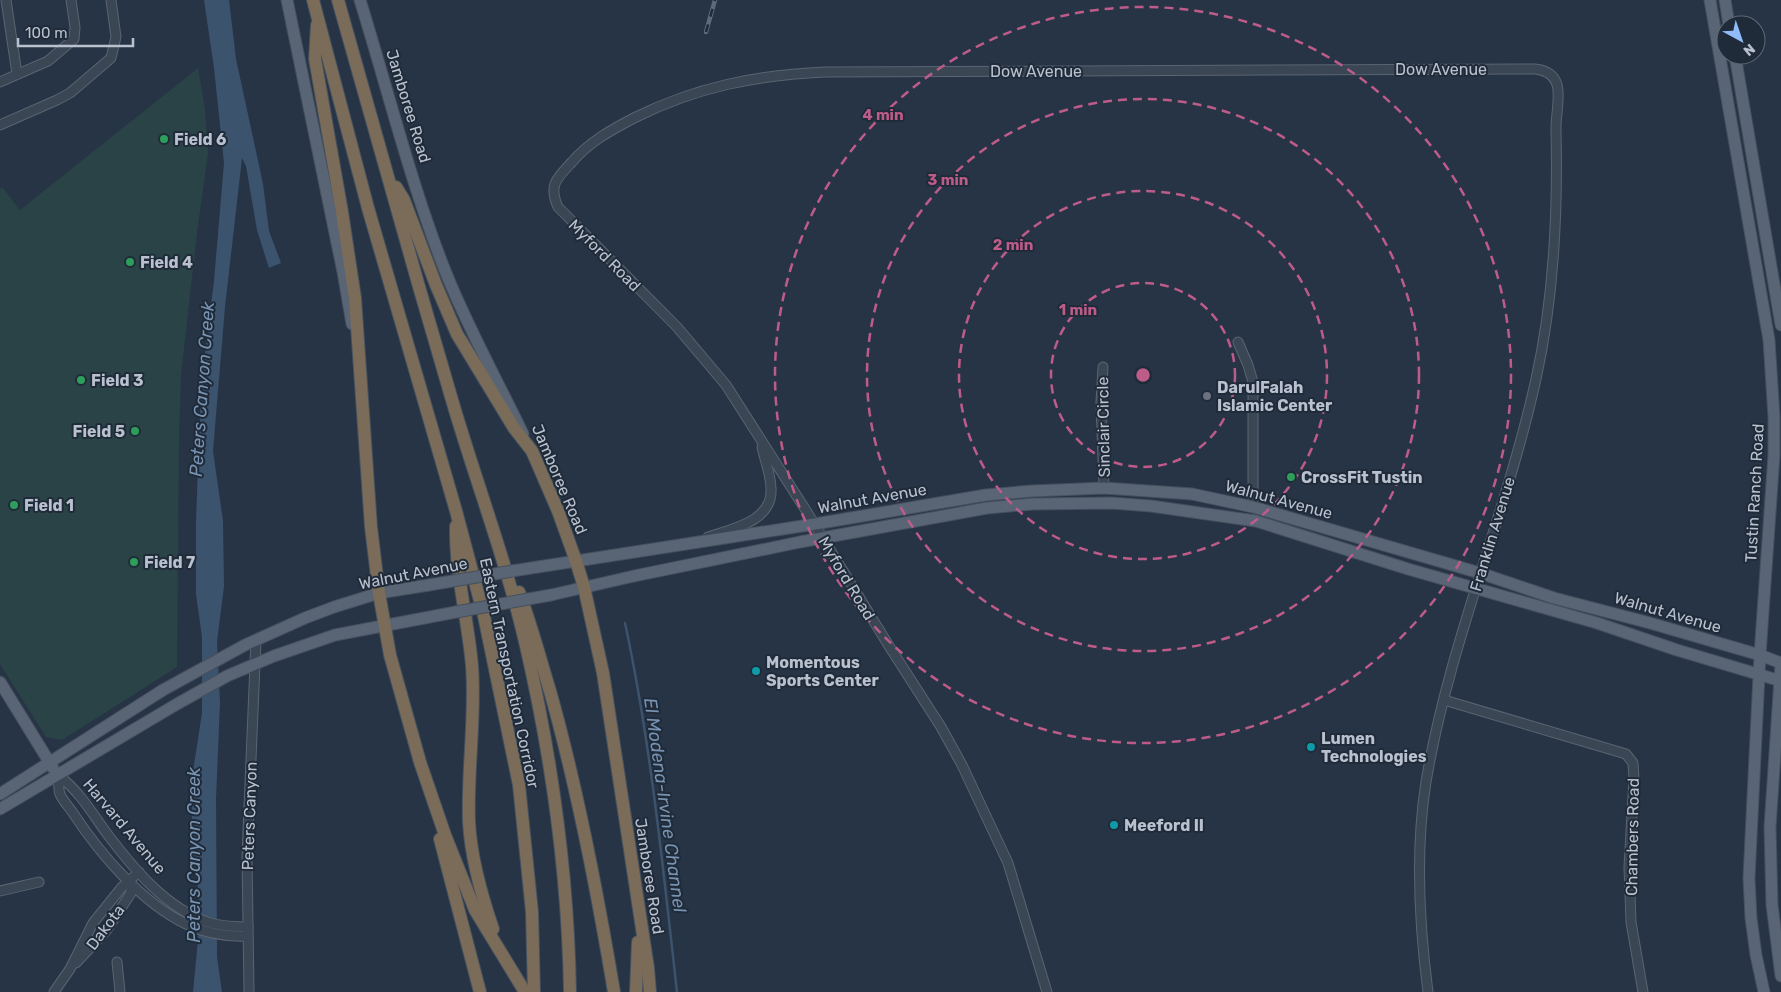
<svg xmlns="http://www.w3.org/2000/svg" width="1781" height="992" font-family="Rubik,sans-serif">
<rect width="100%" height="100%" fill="#273445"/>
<polygon fill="#294346" points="198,68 205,110 208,153 197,233 181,375 179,439 177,667 62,740 46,737 0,664 0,189 2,187 20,210"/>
<polygon fill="#3c536e" points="204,0 229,0 236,59 263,184 269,231 281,263 269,268 257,230 246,166 242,158 225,307 213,451 223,521 224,586 217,642 220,703 216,798 217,957 222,992 193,992 198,940 199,904 198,887 192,854 192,778 202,713 202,637 196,594 196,522 201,386 214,281 224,163 214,68"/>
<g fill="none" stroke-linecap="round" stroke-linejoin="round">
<path stroke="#3c536e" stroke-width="2.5" d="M625 623C651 744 663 869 677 992"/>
<g stroke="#5a6472" stroke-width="11">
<g id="minor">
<polyline points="6,0 17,74"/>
<polyline points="0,82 48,61 74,39 75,27 71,0"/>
<polyline points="0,125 57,100 70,93 111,58 116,37 111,0"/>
<polyline points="1238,342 1248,365 1253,382 1253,507"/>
<polyline points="1103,367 1101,402 1104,488"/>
<path d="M708 537C732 529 773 521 771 489 771 475 765 461 762 447"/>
<polyline points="1444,700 1626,754 1633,763 1634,779 1629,867 1631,922 1643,992"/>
<path d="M58 775C59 781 58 789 60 794 63 801 69 807 73 813 100 854 141 902 186 924 207 934 226 937 248 936"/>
<path d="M58 775C78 790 91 811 105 831 132 867 166 909 210 923 223 926 235 927 248 927"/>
<polyline points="0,891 39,882"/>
<polyline points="117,962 120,992"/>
<polyline points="76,963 106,931 131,893 130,881"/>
<polyline points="54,992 70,969 93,923 122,887 139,872"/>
<polyline points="249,992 247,855 256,640"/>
<path d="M1047 992 1008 863 962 765 941 727 889 646 807 512 726 385 677 327 558 207C548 185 557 178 572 162 589 142 611 130 634 118 696 87 756 75 825 72L1535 69C1570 73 1555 106 1556 131 1558 214 1554 298 1536 379 1506 515 1449 644 1426 782 1415 851 1419 923 1428 992"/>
</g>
</g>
<g stroke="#454f5e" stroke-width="13">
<g id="major">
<polyline points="287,0 343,272 352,324"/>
<path d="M360 0C388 90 411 185 446 273 468 328 497 380 523 434"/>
<polyline points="1710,0 1769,340 1774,417 1774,455 1760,655 1749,878 1751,918 1756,955 1764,992"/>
<polyline points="1725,0 1729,25"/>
<polyline points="1735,55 1781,325"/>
<polyline points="512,571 815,524 986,495 1032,491 1104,488 1192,494 1253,507 1480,573 1554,598 1650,623 1760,655 1781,663"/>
<polyline points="551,595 634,576 800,542 987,508 1033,504 1111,503 1151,506 1256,521 1408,569 1597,623 1677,650 1781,681"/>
<polyline points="1781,664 1770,827 1772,905 1781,976"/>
<polyline points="0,682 53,768"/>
<polyline points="0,794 163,690 245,645 305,618 334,607 379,593 429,585"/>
<polyline points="0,809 177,704 227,676 274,656 335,635 456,612"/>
</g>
</g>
<g stroke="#46515f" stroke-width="14">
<g id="highway">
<polyline points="313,0 368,208 456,511 484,616 519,785 532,912 534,992"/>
<path d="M338 0C375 134 413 267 452 400 476 482 507 563 526 646 552 759 568 876 570 992"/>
<polyline points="317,25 315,59 342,212 355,298 371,527 379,593 390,655 420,762 445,835 475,910 525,992"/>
<polyline points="396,187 404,200 436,285 457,334 514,428 532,451 558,511 576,561 584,587 603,673 648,968 650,992"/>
<path d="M456 526C455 573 468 619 472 666 476 717 467 770 469 822 471 859 481 894 493 929"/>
<path d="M519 592C531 624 540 658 550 691 578 790 597 890 614 992"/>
<polyline points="440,839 480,992"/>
<polyline points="636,992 638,942"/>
</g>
</g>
<use href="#minor" stroke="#3b4654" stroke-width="9"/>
<use href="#major" stroke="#596574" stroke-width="11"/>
<use href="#highway" stroke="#7a6c58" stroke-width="12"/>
<g stroke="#5d6a7b" stroke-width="4.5">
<polyline id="rail" points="706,32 715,0"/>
</g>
<use href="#rail" stroke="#202b3a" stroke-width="2.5" stroke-dasharray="8" stroke-linecap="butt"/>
<g stroke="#454f5e" stroke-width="13" stroke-linecap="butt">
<g id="major-bridge">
<polyline points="429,585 512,571"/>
<polyline points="456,612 551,595"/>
</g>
</g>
<use href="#major-bridge" stroke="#596574" stroke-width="11"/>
</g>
<g fill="none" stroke="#be5c89" stroke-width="2.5" stroke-dasharray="9 6">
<circle cx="1143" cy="375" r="92"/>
<circle cx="1143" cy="375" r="184"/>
<circle cx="1143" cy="375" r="276"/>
<circle cx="1143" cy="375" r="368"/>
</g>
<g fill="#2e9e5b" stroke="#202b3a" stroke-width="2">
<circle cx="164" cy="139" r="5"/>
<circle cx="130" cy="262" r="5"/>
<circle cx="81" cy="380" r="5"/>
<circle cx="135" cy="431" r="5"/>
<circle cx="1291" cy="477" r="5"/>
<circle cx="14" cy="505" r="5"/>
<circle cx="134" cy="562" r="5"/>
</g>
<circle fill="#6b7280" stroke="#202b3a" stroke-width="2" cx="1207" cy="396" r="5"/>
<g fill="#0f9aa8" stroke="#202b3a" stroke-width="2">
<circle cx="756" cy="671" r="5"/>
<circle cx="1311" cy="747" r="5"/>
<circle cx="1114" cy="825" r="5"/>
</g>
<g text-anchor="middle" stroke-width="4" stroke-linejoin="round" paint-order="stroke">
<g font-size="16" fill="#b9c1ce" stroke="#202b3a">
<text x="1441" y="75">Dow Avenue</text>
<text x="1036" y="77">Dow Avenue</text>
<text transform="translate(409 106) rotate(73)" y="6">Jamboree Road</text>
<text transform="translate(605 255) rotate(45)" y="6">Myford Road</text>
<text transform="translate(1103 427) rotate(-91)" y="6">Sinclair Circle</text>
<text transform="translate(560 479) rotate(67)" y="6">Jamboree Road</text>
<text transform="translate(1754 493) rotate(-87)" y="6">Tustin Ranch Road</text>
<text transform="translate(872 498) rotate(-10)" y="6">Walnut Avenue</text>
<text transform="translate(1279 499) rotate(15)" y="6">Walnut Avenue</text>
<text transform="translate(1492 534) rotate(-73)" y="6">Franklin Avenue</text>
<text transform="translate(413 573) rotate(-11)" y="6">Walnut Avenue</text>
<text transform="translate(847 578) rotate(59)" y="6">Myford Road</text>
<text transform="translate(1668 612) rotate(16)" y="6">Walnut Avenue</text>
<text transform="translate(510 673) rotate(78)" y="6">Eastern Transportation Corridor</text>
<text transform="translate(249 816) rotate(-88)" y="6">Peters Canyon</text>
<text transform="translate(125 826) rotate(50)" y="6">Harvard Avenue</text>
<text transform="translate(1632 837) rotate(-89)" y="6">Chambers Road</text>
<text transform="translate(650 876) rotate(81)" y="6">Jamboree Road</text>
<text transform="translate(105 927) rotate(-53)" y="6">Dakota</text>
</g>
<g font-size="16" font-weight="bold" fill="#b9c1ce" stroke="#202b3a" text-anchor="start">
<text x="174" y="145">Field 6</text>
<text x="140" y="268">Field 4</text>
<text x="91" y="386">Field 3</text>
<text x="1217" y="393">DarulFalah<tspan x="1217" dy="18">Islamic Center</tspan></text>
<text x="125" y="437" text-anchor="end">Field 5</text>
<text x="1301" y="483">CrossFit Tustin</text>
<text x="24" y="511">Field 1</text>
<text x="144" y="568">Field 7</text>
<text x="766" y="668">Momentous<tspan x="766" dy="18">Sports Center</tspan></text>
<text x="1321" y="744">Lumen<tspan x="1321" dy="18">Technologies</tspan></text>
<text x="1124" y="831">Meeford II</text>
</g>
<g font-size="18" font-style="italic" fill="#7893b1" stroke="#202b3a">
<text transform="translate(202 389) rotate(-86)" y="6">Peters Canyon Creek</text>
<text transform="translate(665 805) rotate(82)" y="6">El Modena-Irvine Channel</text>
<text transform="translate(194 855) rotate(-90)" y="6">Peters Canyon Creek</text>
</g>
</g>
<circle cx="1143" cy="375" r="8" fill="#be5c89" stroke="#202b3a" stroke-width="2.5"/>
<g font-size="15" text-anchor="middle" font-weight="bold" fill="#be5c89" stroke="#202b3a" stroke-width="4" stroke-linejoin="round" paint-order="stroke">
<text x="883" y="120">4 min</text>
<text x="948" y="185">3 min</text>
<text x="1013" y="250">2 min</text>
<text x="1078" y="315">1 min</text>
</g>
<g transform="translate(1741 40) rotate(140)"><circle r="24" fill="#202b3a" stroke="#5d6775"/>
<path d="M0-4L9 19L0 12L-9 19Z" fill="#90bcfc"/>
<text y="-8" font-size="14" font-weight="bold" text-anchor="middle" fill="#b9c1ce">N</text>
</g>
<path d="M18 38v8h115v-8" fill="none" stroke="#b9c1ce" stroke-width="2.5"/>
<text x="25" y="38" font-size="15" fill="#b9c1ce" stroke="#202b3a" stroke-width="4" paint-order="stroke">100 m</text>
</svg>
